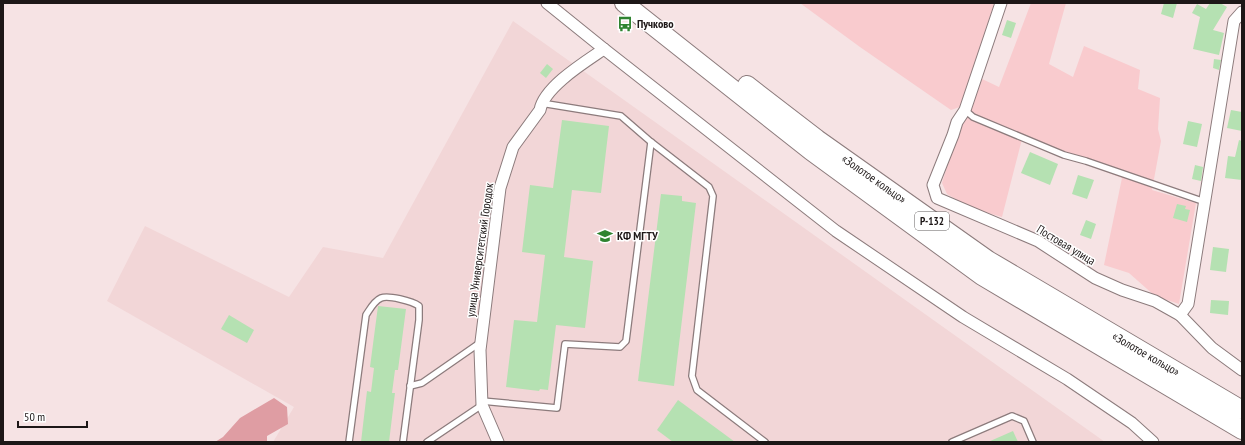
<svg xmlns="http://www.w3.org/2000/svg" width="1245" height="445" font-family="'PT Sans Narrow',sans-serif">
<rect width="100%" height="100%" fill="#f6e3e4"/>
<polygon fill="#f2d6d7" points="513,21 1105,442 273,442 294,407 107,301 145,226 289,297 323,247 383,258"/>
<g fill="#f9cbce">
<polygon points="800,3 994,3 973,72 960,107 951,110 860,47"/>
<polygon points="1031,3 1066,3 1049,64 1073,77 1084,46 1140,70 1138,89 1160,98 1158,129 1161,141 1152,190 1196,203 1179,304 1155,296 1129,273 1104,265 1122,178 1022,139 1002,217 971,208 947,194 942,183 961,120 980,78 999,87"/>
</g>
<polygon fill="#df9da3" points="274,398 287,407 288,424 267,436 267,442 215,442 223,437 240,418"/>
<g fill="#b5e1b2">
<polygon points="1164,3 1177,3 1173,18 1161,14"/>
<polygon points="1210,3 1220,3 1227,7 1213,30 1224,33 1219,55 1193,49 1200,17 1192,13 1197,4 1206,9"/>
<polygon points="1007,20 1016,23 1011,38 1002,35"/>
<polygon points="1214,59 1221,60 1219,70 1213,68"/>
<polygon points="547,64 553,69 546,78 540,73"/>
<polygon points="1231,110 1242,112 1242,131 1227,128"/>
<polygon points="562,120 609,126 601,193 572,190 564,257 593,261 585,328 556,325 548,390 540,389 539,391 506,387 514,320 537,322 545,255 522,252 530,185 553,188"/>
<polygon points="1188,121 1202,124 1197,147 1183,144"/>
<polygon points="1239,140 1242,141 1242,180 1225,178 1228,156 1235,157"/>
<polygon points="1030,152 1058,164 1050,185 1021,173"/>
<polygon points="1195,165 1203,167 1201,181 1192,179"/>
<polygon points="1078,175 1094,180 1087,199 1072,194"/>
<polygon points="661,194 682,196 682,201 696,203 674,386 638,381"/>
<polygon points="1177,204 1186,206 1185,209 1190,210 1187,222 1173,218"/>
<polygon points="1086,220 1096,224 1091,239 1080,235"/>
<polygon points="1213,247 1229,249 1226,272 1210,270"/>
<polygon points="1211,300 1229,301 1228,315 1210,313"/>
<polygon points="378,306 406,309 398,370 395,370 392,393 395,393 389,442 361,442 367,391 371,392 374,368 370,367"/>
<polygon points="229,315 254,330 247,343 221,329"/>
<polygon points="678,400 735,442 673,442 657,430"/>
<polygon points="1013,431 1018,442 988,442"/>
</g>
<g fill="none" stroke-linecap="round" stroke-linejoin="round">
<g stroke="#8c7b7c" stroke-width="8">
<g id="service">
<polyline points="541,103 621,116 651,142 709,187 713,196 692,376 697,390 765,442"/>
<polyline points="965,110 973,117 1064,155 1086,161 1205,202"/>
<polyline points="410,386 422,383 481,342"/>
<polyline points="482,401 557,408 565,344 620,347 626,341 651,142"/>
<path d="M349 442 366 315C370 309 374 301 381 298 388 295 412 301 419 306V320L403 442"/>
<polyline points="427,442 482,405"/>
<polyline points="952,442 1012,416 1024,421 1033,442"/>
</g>
</g>
<g stroke="#8c7b7c" stroke-width="13">
<g id="minor">
<polyline points="547,3 604,49 836,231 963,317 1067,379 1132,423 1153,442"/>
<polyline points="1001,3 965,110 957,122 953,135 933,185 937,198 1038,241 1095,278 1122,290 1155,301 1180,315 1212,348 1242,370"/>
<polyline points="1180,315 1188,304 1234,21 1242,12"/>
<path d="M498 442 482 405 480 350 500 188 513 147 540 110C544 87 585 62 604 49"/>
</g>
</g>
<g stroke="#8c7b7c" stroke-width="20">
<g id="trunk">
<polyline points="624,3 811,151 982,276 1242,430"/>
<polyline points="747,85 817,139 988,260 1242,410"/>
</g>
</g>
<use href="#service" stroke="#fff" stroke-width="5.5"/>
<use href="#minor" stroke="#fff" stroke-width="11"/>
<use href="#trunk" stroke="#fff" stroke-width="18"/>
</g>
<defs>
<g id="bus-bare" transform="scale(1.2)"><path d="M-5-6H5V4H4V6H2V4H-2V6H-4V4H-5ZM-3.5-4V0h7V-4ZM-3.5 1.2v1.5H-2V1.2ZM2 1.2v1.5H3.5V1.2Z" fill="#2f8330" stroke="#fff" stroke-width="2.5" paint-order="stroke"/></g>
<g id="university-bare" transform="scale(1.2)"><path d="M0-5L7-2L0 1L-7-2ZM-4 1L0 2.5L4 1V4Q0 6-4 4Z" fill="#2f8330" stroke="#fff" stroke-width="2.5" paint-order="stroke"/></g>
</defs>
<g fill-rule="evenodd">
<use href="#bus-bare" x="625" y="24"/>
<use href="#university-bare" x="605" y="236"/>
</g>
<g text-anchor="middle" stroke-width="3" stroke-linejoin="round" paint-order="stroke">
<rect fill="#fff" stroke="#615d5d" stroke-width="1" x="915" y="212" width="34" height="18" rx="3"/>
<g font-size="11" font-weight="bold" fill="#1d1717">
<text x="932" y="225">Р-132</text>
</g>
<g font-size="12" font-weight="bold" fill="#1d1717" stroke="#fff" text-anchor="start">
<text x="637" y="28">Пучково</text>
<text x="617" y="240">КФ МГТУ</text>
</g>
<g font-size="12" fill="#1d1717" stroke="#fff">
<text transform="translate(874 179) rotate(35)" y="4">«Золотое кольцо»</text>
<text transform="translate(1066 245) rotate(31)" y="4">Постовая улица</text>
<text transform="translate(480 250) rotate(-82)" y="4">улица Университетский Городок</text>
<text transform="translate(1146 354) rotate(30)" y="4">«Золотое кольцо»</text>
</g>
</g>
<rect width="1245" height="445" fill="none" stroke="#1d1717" stroke-width="8"/>
<path d="M18 421v6h69v-6" fill="none" stroke="#1d1717" stroke-width="2"/>
<text x="24" y="421" font-size="12" fill="#1d1717" stroke="#ffffff" stroke-width="3" paint-order="stroke">50 m</text>
</svg>
